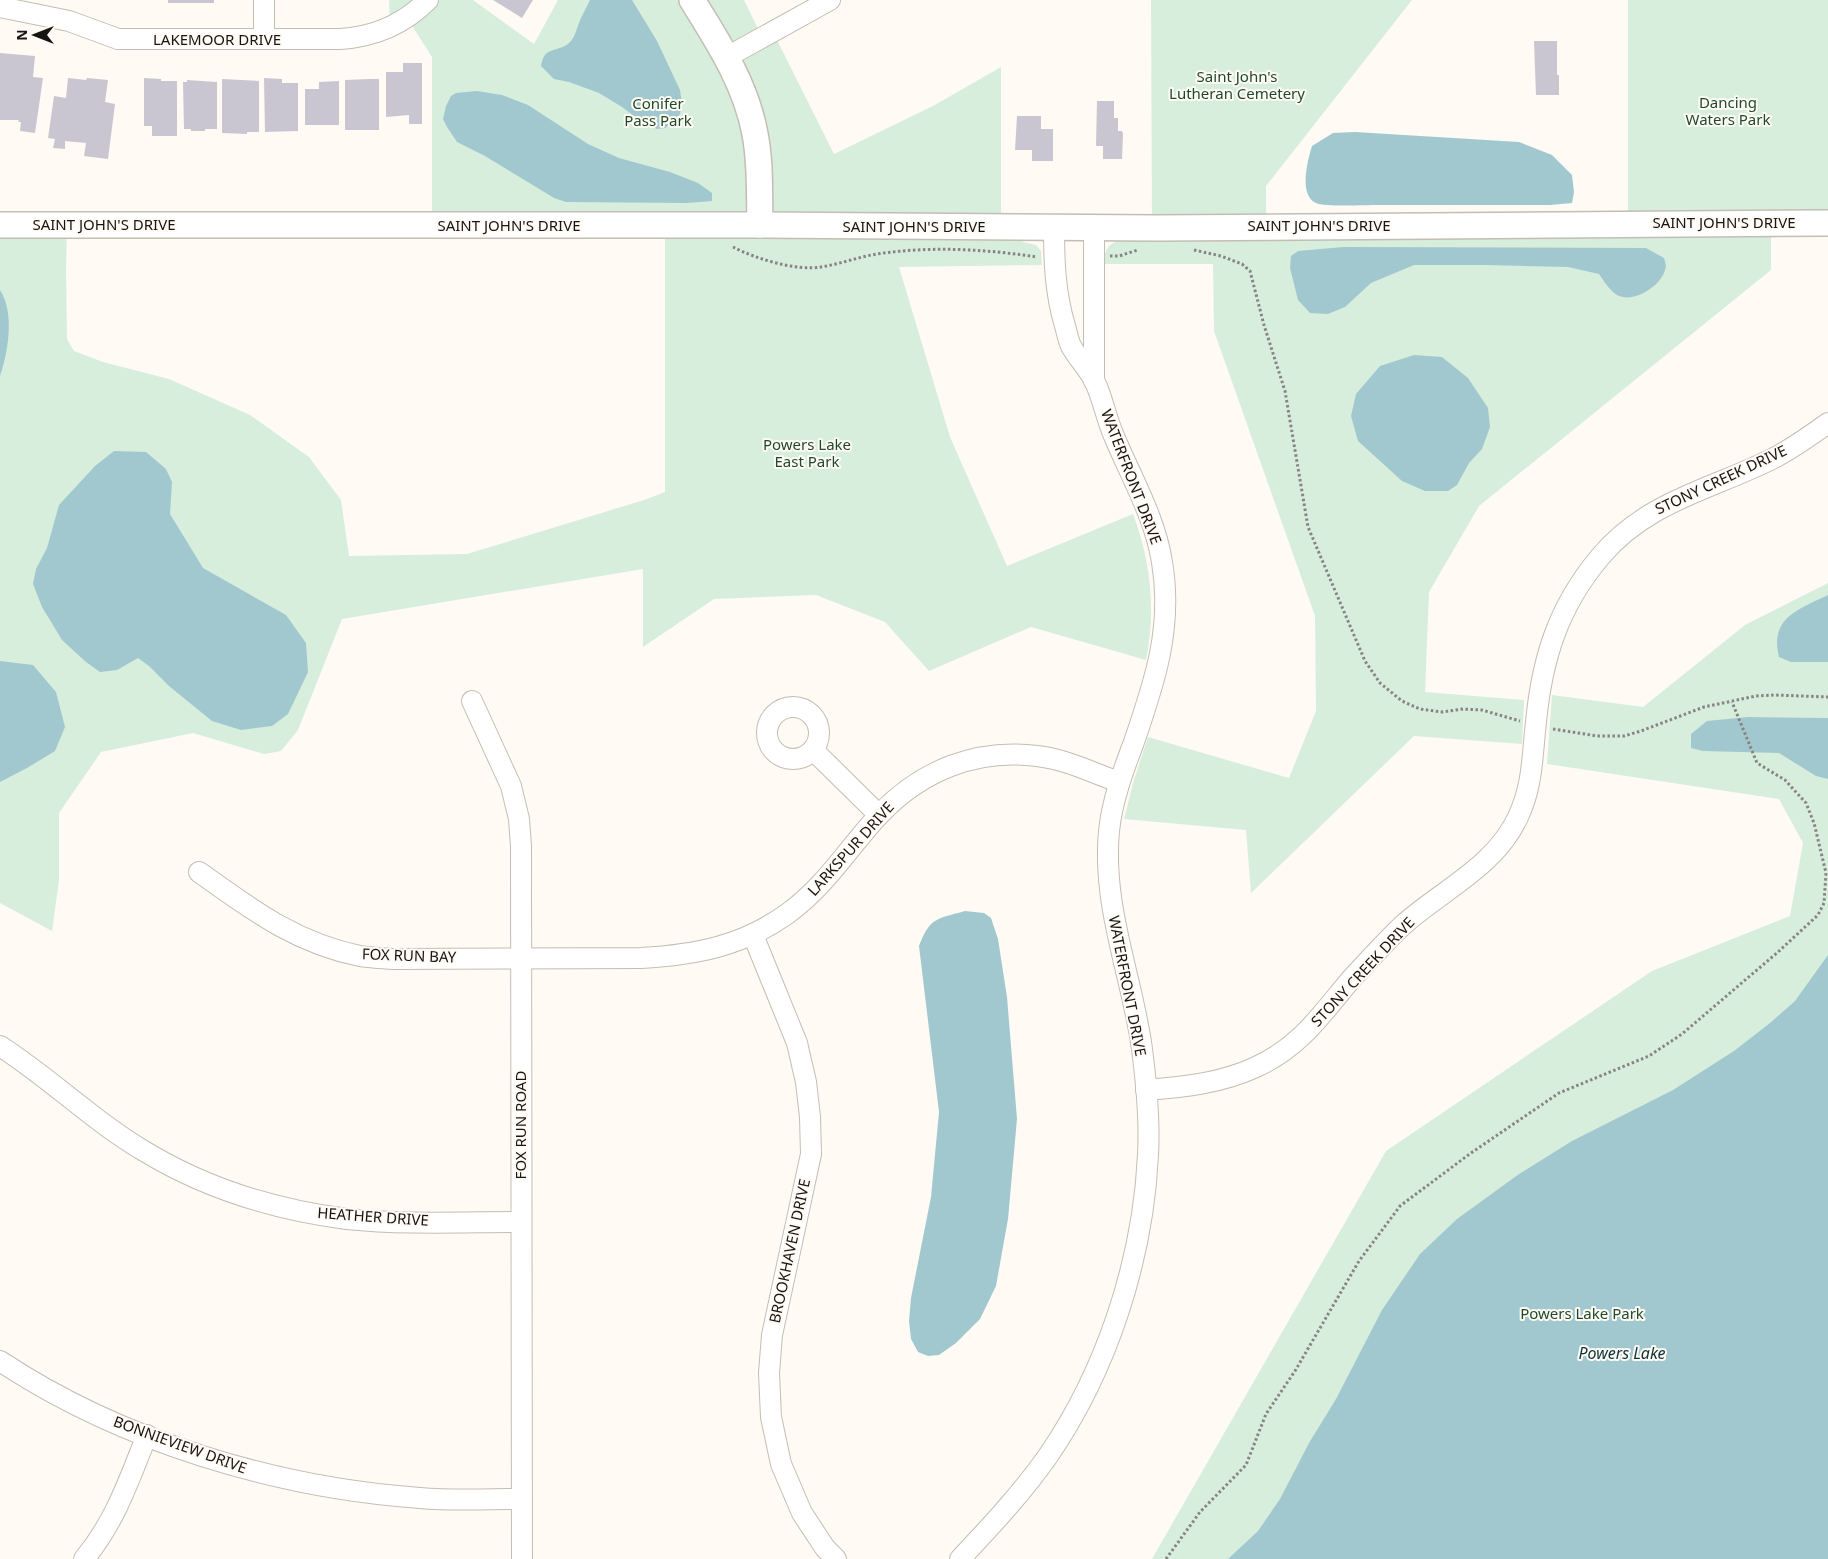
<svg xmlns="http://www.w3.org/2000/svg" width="1828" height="1559" font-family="'Noto Sans',sans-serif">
<rect width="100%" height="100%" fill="#fffaf4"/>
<g fill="#d7eedc">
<path d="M389 0H473L534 44 558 0H744L762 37 773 32 834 154 933 106 1001 67V227L1023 242 1036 245 1041 251 1042 265 899 267 950 437 1007 566 1133 514C1151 562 1156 610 1146 660L1031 627 929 671 885 622 816 595 714 599 643 647V569L342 619 298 730 281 751 264 754 193 733 101 752 59 813V880L52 931 0 903V225H67L66 269 67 339 74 351 103 362 169 379 250 415 309 457 341 500 349 556 467 554 644 500 665 492V226H432V57L407 18 390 27Z"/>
<polygon points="1151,0 1412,0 1266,186 1266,227 1152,228"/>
<polygon points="1628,0 1828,0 1828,223 1628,224"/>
<path d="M1771 237V270L1479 506 1429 592 1425 692 1524 700 1522 744 1414 736 1251 893 1246 830 1124 819 1134 780 1148 737 1289 778 1316 711 1315 616 1214 331 1213 264H1104C1104 250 1108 243 1122 240Z"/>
<polygon points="1828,583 1828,1559 1152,1559 1386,1151 1652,971 1790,916 1803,843 1779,799 1547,764 1552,695 1643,707 1745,625"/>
</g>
<g fill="#a2c8cf">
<path d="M590 0H632L657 41 680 90 682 104 680 114 674 122 665 128 657 129 643 123 622 107 599 93 569 82 554 79 541 66C544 45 558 53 569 43 576 37 577 26 581 18 584 12 587 6 590 0Z"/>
<polygon points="477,91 502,95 528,105 588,144 619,158 670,172 698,183 712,193 712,201 687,203 566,202 554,198 485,156 457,142 447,127 443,119 446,106 451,96 456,93"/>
<path d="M1355 132 1519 142 1552 155 1572 175 1574 192 1572 203 1550 205C1492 205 1434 205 1377 205 1366 205 1324 207 1316 203 1298 195 1308 159 1312 146L1333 133Z"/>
<path d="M1343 247 1646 248 1664 258C1665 262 1667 266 1665 270 1661 286 1633 304 1617 295 1609 290 1604 281 1599 274L1568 267 1486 265H1414L1371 283 1345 307 1328 314 1310 313 1298 300 1290 268 1291 256 1298 251Z"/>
<path d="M0 290C15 313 8 352 0 376Z"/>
<polygon points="1414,355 1442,357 1468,378 1488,408 1490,427 1482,449 1469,463 1457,485 1448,491 1425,491 1402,481 1358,441 1351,416 1356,394 1380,366"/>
<polygon points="114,451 146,452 166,469 172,482 170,514 203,568 286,615 306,643 308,672 288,714 272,726 241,730 212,721 169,686 149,666 138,658 117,670 100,672 86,662 62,640 42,607 33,584 36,569 47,548 59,505 95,466"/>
<path d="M1828 595V662H1791L1779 657C1769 618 1799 609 1828 595Z"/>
<polygon points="0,661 33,665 56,692 65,727 55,751 27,768 0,782"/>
<polygon points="1748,717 1828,718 1828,779 1816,776 1779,753 1703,751 1691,748 1691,734 1707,721"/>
<path d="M965 911 984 913 991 918 998 939 1007 997 1017 1119 1008 1219 996 1286 980 1319 956 1343 939 1355 928 1356 918 1352 911 1339 909 1321 911 1298 931 1197 939 1112 919 946C930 917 937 919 965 911Z"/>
<polygon points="1828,955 1828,1559 1228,1559 1258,1531 1280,1499 1309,1443 1336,1399 1382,1310 1420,1254 1457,1219 1519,1174 1572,1141 1673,1090 1734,1051 1770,1023 1795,1001"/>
</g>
<g fill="#c9c6d2">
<rect x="168" y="0" width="46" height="3"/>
<polygon points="493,0 533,0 522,18"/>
<polygon points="1534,41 1557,41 1557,75 1559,75 1559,95 1536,95"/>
<polygon points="0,53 35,56 33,77 43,78 35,133 20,131 21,122 18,122 19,120 0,120"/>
<polygon points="403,63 422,63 422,124 409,124 409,115 386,117 386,72 403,72"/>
<polygon points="68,78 86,80 87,78 108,80 105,102 115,104 108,159 84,156 86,143 65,141 65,149 53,148 55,139 48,138 54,96 66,98"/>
<polygon points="144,78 161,79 161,81 177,81 177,136 152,136 152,126 144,126"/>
<polygon points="264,78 282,79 282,83 298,83 298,131 265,132"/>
<polygon points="222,79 259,81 259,132 247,132 247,134 222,133"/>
<polygon points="370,79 379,79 379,130 345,130 345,80"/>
<polygon points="187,80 217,82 217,129 205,129 205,131 191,131 191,129 184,129 183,82 187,82"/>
<polygon points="339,81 339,125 305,125 305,89 319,89 319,82"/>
<polygon points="1097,101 1114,101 1114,118 1118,118 1118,131 1122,131 1123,134 1122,159 1103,159 1103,146 1096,146"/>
<polygon points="1017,116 1041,116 1041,129 1053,129 1053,161 1032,161 1032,150 1015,150"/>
</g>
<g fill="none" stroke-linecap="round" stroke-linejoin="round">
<g stroke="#c4bdb3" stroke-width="22">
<g id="minor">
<polyline points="264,0 264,39"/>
<path d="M0 7 69 21 118 39H340C374 37 404 24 428 0"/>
<polyline points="727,57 830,0"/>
<polyline points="1094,228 1094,381"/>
<polyline points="472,701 511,786 519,819 521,846 522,1559"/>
<circle cx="793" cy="733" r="26"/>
<polyline points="813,750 879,815"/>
<path d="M199 872C251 909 295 943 360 956 371 958 383 958 394 959L641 958C696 955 742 946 787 914 826 886 848 848 880 814 921 771 976 748 1037 756 1065 759 1093 773 1119 782"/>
<polyline points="753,935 797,1043 806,1082 810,1117 811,1154 772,1335 769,1373 771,1417 781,1464 802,1513 825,1548 836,1559"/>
<path d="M0 1046C50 1078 93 1121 144 1151 205 1188 276 1210 347 1219 405 1225 464 1222 521 1222"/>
<path d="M1146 1090C1184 1087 1222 1083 1256 1067 1302 1046 1322 1013 1353 977 1369 960 1386 941 1403 925 1442 890 1495 867 1518 817 1533 785 1532 757 1536 722 1542 659 1558 607 1600 557 1647 501 1710 490 1772 459 1792 449 1810 436 1828 423"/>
<path d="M0 1361C121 1441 276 1488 420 1498 454 1501 488 1499 522 1499"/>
<path d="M84 1559C115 1522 129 1480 147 1435"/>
<path d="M960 1559C991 1526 1022 1493 1048 1456 1107 1370 1143 1260 1148 1155 1150 1118 1146 1078 1141 1042 1130 971 1102 904 1109 831 1112 801 1123 771 1134 742 1155 681 1173 627 1162 562 1155 517 1131 477 1114 436 1106 418 1103 399 1095 382 1089 369 1078 359 1071 346 1068 340 1067 332 1065 326 1055 292 1054 262 1054 227"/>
</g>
</g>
<g stroke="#c4bdb3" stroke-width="28">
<g id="tertiary">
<path d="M692 0C718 42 746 84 755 134 761 164 759 195 760 225"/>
<polyline points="0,225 760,225 1157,228 1828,223"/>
</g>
</g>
<g stroke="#888580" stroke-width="3" stroke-dasharray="2.5 2.5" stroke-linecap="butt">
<path d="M733 247C756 259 796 271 821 267 840 264 858 257 877 254 929 246 985 249 1037 257"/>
<polyline points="1194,250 1221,256 1242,264 1250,271 1264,325 1285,391 1308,527 1365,661 1380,683 1402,701 1420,709 1442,712 1463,709 1482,710 1520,721"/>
<polyline points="1110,256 1119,256 1138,250"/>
<polyline points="1553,729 1597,736 1624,736 1641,731 1704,707 1756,696 1775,695 1828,697"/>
<polyline points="1166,1559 1200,1512 1246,1465 1266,1414 1295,1371 1359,1261 1400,1206 1471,1153 1559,1093 1649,1056 1682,1034 1778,952 1818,915 1824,903 1826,873 1814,823 1806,803 1785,780 1757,763 1732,702"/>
</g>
<use href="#minor" stroke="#fff" stroke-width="20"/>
<use href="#tertiary" stroke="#fff" stroke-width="25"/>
</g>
<g text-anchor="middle" stroke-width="4" stroke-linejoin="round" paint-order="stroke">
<g font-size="15" fill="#171511" stroke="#fffaf4">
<text x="217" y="45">LAKEMOOR DRIVE</text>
<text x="1724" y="228">SAINT JOHN'S DRIVE</text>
<text x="104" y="230">SAINT JOHN'S DRIVE</text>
<text x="509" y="231">SAINT JOHN'S DRIVE</text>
<text x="1319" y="231">SAINT JOHN'S DRIVE</text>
<text x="914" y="232">SAINT JOHN'S DRIVE</text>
<text transform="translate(1131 477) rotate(69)" y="5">WATERFRONT DRIVE</text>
<text transform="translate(1721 480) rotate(-25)" y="5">STONY CREEK DRIVE</text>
<text transform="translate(851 849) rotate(-48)" y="5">LARKSPUR DRIVE</text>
<text transform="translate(409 956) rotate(2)" y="5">FOX RUN BAY</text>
<text transform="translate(1363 972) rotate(-47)" y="5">STONY CREEK DRIVE</text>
<text transform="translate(1127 986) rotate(79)" y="5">WATERFRONT DRIVE</text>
<text transform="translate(521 1125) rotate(-90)" y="5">FOX RUN ROAD</text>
<text transform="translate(373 1217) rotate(4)" y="5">HEATHER DRIVE</text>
<text transform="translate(790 1251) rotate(-78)" y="5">BROOKHAVEN DRIVE</text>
<text transform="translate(180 1445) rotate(20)" y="5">BONNIEVIEW DRIVE</text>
</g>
<g font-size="15" fill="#1e4a2b" stroke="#fffaf4">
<text x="1237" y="82">Saint John's<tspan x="1237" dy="17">Lutheran Cemetery</tspan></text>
<text x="1728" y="108">Dancing<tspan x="1728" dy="17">Waters Park</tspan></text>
<text x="658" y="109">Conifer<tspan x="658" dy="17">Pass Park</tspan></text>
<text x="807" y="450">Powers Lake<tspan x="807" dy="17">East Park</tspan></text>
<text x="1582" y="1319">Powers Lake Park</text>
</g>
<g font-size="16" font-style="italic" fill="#0c3238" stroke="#fffaf4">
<text x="1622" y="1359">Powers Lake</text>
</g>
</g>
<g transform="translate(35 35) rotate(270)" stroke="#fffaf4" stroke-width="4" paint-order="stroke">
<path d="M0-4L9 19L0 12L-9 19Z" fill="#171511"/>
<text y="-8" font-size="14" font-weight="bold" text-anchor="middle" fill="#171511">N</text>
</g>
</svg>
